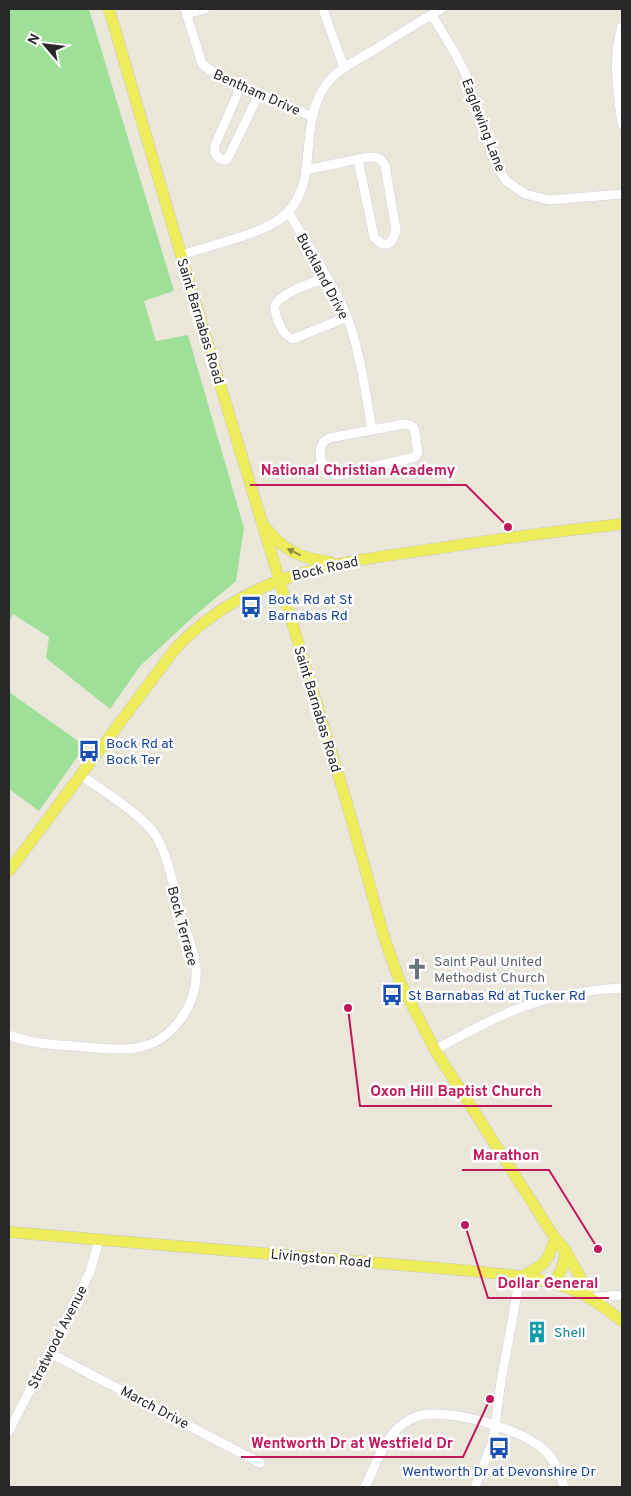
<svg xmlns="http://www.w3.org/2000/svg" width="631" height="1496" font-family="Overpass,sans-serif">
<rect width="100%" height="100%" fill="#eae7da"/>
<g fill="#9ee097">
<polygon points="9,9 89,9 174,291 144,301 156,341 188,335 244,528 236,581 194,616 140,666 110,709 46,658 49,637 13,614 9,621"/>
<polygon points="9,692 85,746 39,811 9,789"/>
</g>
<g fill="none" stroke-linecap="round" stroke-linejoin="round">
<g stroke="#d0cfe1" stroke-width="10">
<g id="minor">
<polyline points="185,9 202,64 217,75 313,117"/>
<polyline points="323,9 344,68"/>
<polyline points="187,14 205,9"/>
<polyline points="432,15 456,55 466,75 495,163 506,181 525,194 549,200 622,194"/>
<path d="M622 27C612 58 618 93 622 124"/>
<path d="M241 86 215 145C213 153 217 160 226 160L229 156 259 94"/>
<path d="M371 157C378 157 382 159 385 165L396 230C393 244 385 250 374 237L358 159Z"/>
<polyline points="306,170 358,159"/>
<path d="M288 212C307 243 330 278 345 312 359 344 366 395 372 430"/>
<path d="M181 255C208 246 258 235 280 219 290 212 298 200 302 188 306 177 307 164 308 151 310 129 312 105 325 86 336 70 357 60 374 50 396 36 419 22 441 9"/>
<path d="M326 278C314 282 279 293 275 306 274 311 277 317 278 321 282 330 284 335 293 339L347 317"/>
<path d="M404 424 410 425 414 428 418 452 415 457 339 475C320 474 313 446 329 438Z"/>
<path d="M9 1035C32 1045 62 1045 87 1047 103 1048 121 1051 136 1048 173 1042 199 1003 196 967 194 948 185 930 180 912 174 889 168 853 154 833 140 814 101 789 80 775"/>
<path d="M435 1050C462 1035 489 1020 517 1009 550 996 587 990 622 988"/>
<polyline points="589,1298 622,1295"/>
<polyline points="50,1353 260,1463"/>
<polyline points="9,1431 90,1272 99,1240"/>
<path d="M365 1487C377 1463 385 1432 411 1419 440 1404 518 1428 542 1448 554 1458 560 1472 564 1487"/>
<polyline points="475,1487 493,1440 501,1381 520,1277"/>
</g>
</g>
<g stroke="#c7c7c7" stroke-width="12">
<g id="major">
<path d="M109 9 181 255 348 807 384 937 400 982 435 1050 553 1235 565 1250C565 1263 561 1274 552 1284"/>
<path d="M265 527C284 551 300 558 330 562"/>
<path d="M9 871 175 649C248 572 335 563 434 549 497 539 559 531 622 524"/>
<path d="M9 1232 461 1270C502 1274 554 1277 590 1298 601 1305 612 1313 622 1321"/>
<polyline points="566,1251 585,1286 589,1298"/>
<path d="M520 1277C539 1267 547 1266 553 1244"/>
</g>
</g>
<use href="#minor" stroke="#fff" stroke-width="9"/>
<use href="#major" stroke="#eded5c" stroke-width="11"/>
</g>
<defs><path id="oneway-solid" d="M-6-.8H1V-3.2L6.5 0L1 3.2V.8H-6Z" transform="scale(1.25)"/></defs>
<use fill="#8a8a42" href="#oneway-solid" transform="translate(294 552) rotate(-154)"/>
<defs>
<g id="bus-bare" transform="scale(1.725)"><path d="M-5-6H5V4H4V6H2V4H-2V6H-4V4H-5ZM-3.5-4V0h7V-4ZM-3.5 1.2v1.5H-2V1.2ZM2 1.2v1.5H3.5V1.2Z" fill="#1a4fb4" stroke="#fff" stroke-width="2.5" paint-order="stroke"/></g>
<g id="church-bare" transform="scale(1.725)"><path d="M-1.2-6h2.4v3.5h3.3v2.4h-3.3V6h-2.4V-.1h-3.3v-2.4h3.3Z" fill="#6b7280" stroke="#fff" stroke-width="2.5" paint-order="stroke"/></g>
<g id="building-bare" transform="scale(1.725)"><path d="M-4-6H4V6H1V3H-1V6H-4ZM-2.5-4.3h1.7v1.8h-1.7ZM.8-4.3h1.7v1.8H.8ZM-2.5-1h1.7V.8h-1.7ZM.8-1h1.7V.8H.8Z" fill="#0f9aa8" stroke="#fff" stroke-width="2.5" paint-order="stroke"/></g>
</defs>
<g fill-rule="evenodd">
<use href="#bus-bare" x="251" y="607"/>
<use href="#bus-bare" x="89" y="751"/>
<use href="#church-bare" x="417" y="969"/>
<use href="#bus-bare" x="392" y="995"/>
<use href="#building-bare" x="537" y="1332"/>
<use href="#bus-bare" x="499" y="1448"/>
</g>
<g text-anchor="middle" stroke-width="5" stroke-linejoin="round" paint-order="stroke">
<g font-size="14" fill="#282828" stroke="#fff">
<text transform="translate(257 92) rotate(24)" y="5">Bentham Drive</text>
<text transform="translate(484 125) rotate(69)" y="5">Eaglewing Lane</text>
<text transform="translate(323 276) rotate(62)" y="5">Buckland Drive</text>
<text transform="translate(201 321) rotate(73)" y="5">Saint Barnabas Road</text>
<text transform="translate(325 568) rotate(-13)" y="5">Bock Road</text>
<text transform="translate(318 709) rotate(73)" y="5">Saint Barnabas Road</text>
<text transform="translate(183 926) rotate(75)" y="5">Bock Terrace</text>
<text transform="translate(321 1258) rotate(5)" y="5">Livingston Road</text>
<text transform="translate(57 1337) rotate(-63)" y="5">Stratwood Avenue</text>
<text transform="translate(155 1407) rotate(28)" y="5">March Drive</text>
</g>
<g font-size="14" fill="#164399" stroke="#fff" text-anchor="start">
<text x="268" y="604">Bock Rd at St<tspan x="268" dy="16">Barnabas Rd</tspan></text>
<text x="106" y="748">Bock Rd at<tspan x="106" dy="16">Bock Ter</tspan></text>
<text x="408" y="1000">St Barnabas Rd at Tucker Rd</text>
<text x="499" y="1476" text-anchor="middle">Wentworth Dr at Devonshire Dr</text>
</g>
<g font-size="14" fill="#5b616d" stroke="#fff" text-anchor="start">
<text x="434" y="966">Saint Paul United<tspan x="434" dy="16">Methodist Church</tspan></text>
</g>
<g font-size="14" fill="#0d838f" stroke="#fff" text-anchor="start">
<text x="554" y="1337">Shell</text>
</g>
</g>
<path fill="none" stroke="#c2185b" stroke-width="2" d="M508 527L466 485H250M348 1008L360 1106H552M598 1249L549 1170H462M465 1225L488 1298H609M490 1399L463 1457H241"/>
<g fill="#c2185b" stroke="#fff" stroke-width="2">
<circle cx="508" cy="527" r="5"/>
<circle cx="348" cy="1008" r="5"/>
<circle cx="598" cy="1249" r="5"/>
<circle cx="465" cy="1225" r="5"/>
<circle cx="490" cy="1399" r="5"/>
</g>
<g font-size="15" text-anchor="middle" font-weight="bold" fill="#c2185b" stroke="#fff" stroke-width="5" stroke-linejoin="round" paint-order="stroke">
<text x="358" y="475">National Christian Academy</text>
<text x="456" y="1096">Oxon Hill Baptist Church</text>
<text x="506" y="1160">Marathon</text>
<text x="548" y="1288">Dollar General</text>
<text x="352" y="1448">Wentworth Dr at Westfield Dr</text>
</g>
<rect width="631" height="1496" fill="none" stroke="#282828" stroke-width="20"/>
<g transform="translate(45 45) rotate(298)" stroke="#ffffff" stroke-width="4" paint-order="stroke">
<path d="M0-4L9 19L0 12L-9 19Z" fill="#282828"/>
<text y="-8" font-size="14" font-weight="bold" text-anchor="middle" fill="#282828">N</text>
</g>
</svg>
